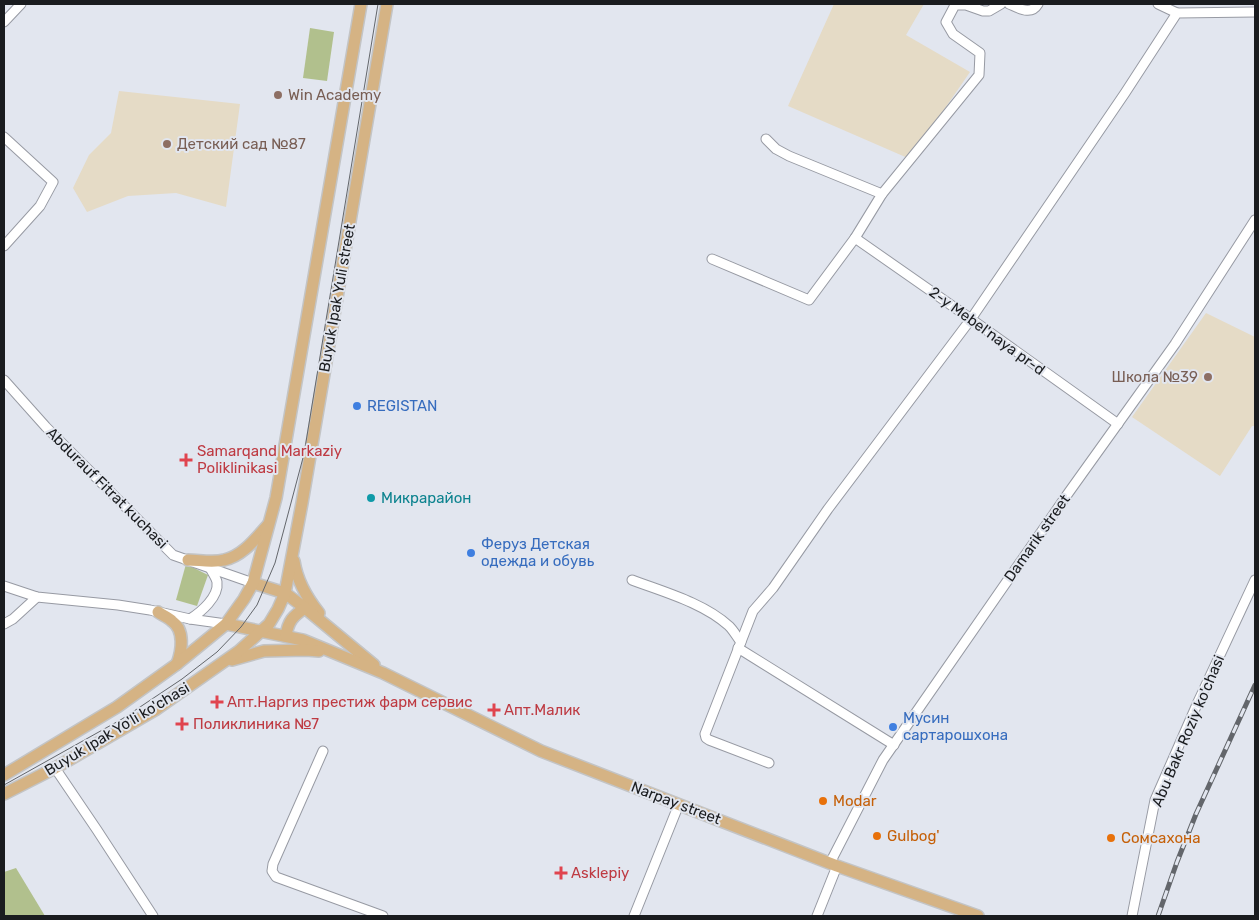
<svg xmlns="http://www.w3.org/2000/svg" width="1259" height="920" font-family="Rubik,sans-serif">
<rect width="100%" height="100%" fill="#e2e6ef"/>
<g fill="#e5dbc6">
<polygon points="834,4 924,4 906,35 970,72 910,159 788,106"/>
<polygon points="119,91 240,104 226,207 176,193 128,196 87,212 73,188 89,155 111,133"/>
<polygon points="1206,313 1255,337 1255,426 1252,426 1220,476 1132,417"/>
</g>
<g fill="#b1c08d">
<polygon points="310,28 334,32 327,81 303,78"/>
<polygon points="186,564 208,575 197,606 176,600"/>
<polygon points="16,868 45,916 4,916 4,872"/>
</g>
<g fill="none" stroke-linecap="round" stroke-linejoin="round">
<g stroke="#979aa3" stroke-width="11">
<g id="minor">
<path d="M1009 4C1019 8 1031 16 1038 4"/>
<polyline points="1158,4 1177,13"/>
<polyline points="4,22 21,4"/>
<polyline points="4,137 53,182 40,206 4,246"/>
<polyline points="766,139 776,149 789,156 882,194"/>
<polyline points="855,238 971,319 1118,424"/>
<polyline points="712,259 809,300 855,238 882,194 979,75 980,53 953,34 946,22 955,5 966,5 983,11 989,11 1001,4"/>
<polyline points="4,380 46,427 173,555 253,583"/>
<path d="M632 580C664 592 704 603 729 626 734 631 737 637 741 642"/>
<polyline points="4,586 37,597 118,605 150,610 190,619 226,624"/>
<path d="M190 619C201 612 219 597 217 582 216 577 212 572 210 568"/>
<polyline points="4,624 13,619 37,597"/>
<polyline points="738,648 894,745"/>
<polyline points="323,751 273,864 272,871 276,877 383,916"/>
<polyline points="769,763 709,740 706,738 705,734 753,611 773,588 828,509 971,319 1125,93 1177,13 1255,12"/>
<polyline points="55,768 97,830 153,916"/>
<polyline points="830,863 883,760 1069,492 1175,344 1255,220"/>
<polyline points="634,916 679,804"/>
<polyline points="817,916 837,866"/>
<polyline points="1132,916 1155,800 1198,702 1255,580"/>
</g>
</g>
<g stroke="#c3c4c5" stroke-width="14">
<g id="major">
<path d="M188 560C199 560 213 563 224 560 243 556 256 538 268 525"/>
<path d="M294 561C297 581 307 598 319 613"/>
<polyline points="253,583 285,593 305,608 374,665"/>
<path d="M158 612C162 615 168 617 172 621 185 630 182 651 177 664"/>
<polyline points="226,624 303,640 383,673 541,751 837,866 978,916"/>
<path d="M286 636C288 621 293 616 305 608"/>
<polyline points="232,660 264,651 306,650 319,651"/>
<polyline points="4,775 117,707 177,664 226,624 244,599 253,583 276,498 361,4"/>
<polyline points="4,794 55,768 155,710 239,651 269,624 278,609 285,593 302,503 387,4"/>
</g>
</g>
<use href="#minor" stroke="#fff" stroke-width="9"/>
<use href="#major" stroke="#d5b384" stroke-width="11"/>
<polyline stroke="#63666b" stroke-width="1" points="4,785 122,719 182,679 217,652 241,627 257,605 275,563 304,454 378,4"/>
<g stroke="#63666b" stroke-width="5">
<polyline id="rail" points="1158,916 1177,862 1196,814 1255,685"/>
</g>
<use href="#rail" stroke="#e2e6ef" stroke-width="3" stroke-dasharray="9" stroke-linecap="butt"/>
</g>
<g fill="#8d6e63" stroke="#e2e6ef" stroke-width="2">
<circle cx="278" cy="95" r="5"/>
<circle cx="167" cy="144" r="5"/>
<circle cx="1208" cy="377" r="5"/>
</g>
<g fill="#3f7fe0" stroke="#e2e6ef" stroke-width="2">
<circle cx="357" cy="406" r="5"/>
<circle cx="471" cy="553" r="5"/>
<circle cx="893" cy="727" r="5"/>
</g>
<g fill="#e0444e" stroke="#e2e6ef" stroke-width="2">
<path d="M183.5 452.5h5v5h5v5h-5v5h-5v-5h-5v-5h5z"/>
<path d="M214.5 694.5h5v5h5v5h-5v5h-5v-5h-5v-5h5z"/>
<path d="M491.5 702.5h5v5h5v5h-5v5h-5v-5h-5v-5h5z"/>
<path d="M179.5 716.5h5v5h5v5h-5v5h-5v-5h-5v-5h5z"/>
<path d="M558.5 865.5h5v5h5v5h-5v5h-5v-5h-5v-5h5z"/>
</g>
<circle fill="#0f9aa8" stroke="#e2e6ef" stroke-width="2" cx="371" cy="498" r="5"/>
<g fill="#e8710a" stroke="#e2e6ef" stroke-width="2">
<circle cx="823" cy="801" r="5"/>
<circle cx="877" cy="836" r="5"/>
<circle cx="1111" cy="838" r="5"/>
</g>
<g text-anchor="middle" stroke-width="4" stroke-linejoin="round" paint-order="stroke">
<g font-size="15" fill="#785e54" stroke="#e2e6ef" text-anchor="start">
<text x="288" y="100">Win Academy</text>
<text x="177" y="149">Детский сад №87</text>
<text x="1198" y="382" text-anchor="end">Школа №39</text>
</g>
<g font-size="15" fill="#1a1c1f" stroke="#e2e6ef">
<text transform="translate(337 298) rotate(-80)" y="5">Buyuk Ipak Yuli street</text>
<text transform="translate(987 331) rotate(36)" y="5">2-y Mebel'naya pr-d</text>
<text transform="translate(107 488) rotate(45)" y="5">Abdurauf Fitrat kuchasi</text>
<text transform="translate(1037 538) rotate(-55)" y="5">Damarik street</text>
<text transform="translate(117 729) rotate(-31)" y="5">Buyuk Ipak Yo'li ko'chasi</text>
<text transform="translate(1188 731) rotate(-67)" y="5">Abu Bakr Roziy ko'chasi</text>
<text transform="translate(676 803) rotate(21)" y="5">Narpay street</text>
</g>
<g font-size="15" fill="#366cbe" stroke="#e2e6ef" text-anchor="start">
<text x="367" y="411">REGISTAN</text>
<text x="481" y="549">Феруз Детская<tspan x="481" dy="17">одежда и обувь</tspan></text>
<text x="903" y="723">Мусин<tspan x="903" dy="17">сартарошхона</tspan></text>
</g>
<g font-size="15" fill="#be3a42" stroke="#e2e6ef" text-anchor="start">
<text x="197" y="456">Samarqand Markaziy<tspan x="197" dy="17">Poliklinikasi</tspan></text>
<text x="227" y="707">Апт.Наргиз престиж фарм сервис</text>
<text x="504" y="715">Апт.Малик</text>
<text x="193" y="729">Поликлиника №7</text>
<text x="571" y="878">Asklepiy</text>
</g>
<g font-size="15" fill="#0d838f" stroke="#e2e6ef" text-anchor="start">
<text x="381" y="503">Микрарайон</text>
</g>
<g font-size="15" fill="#c56008" stroke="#e2e6ef" text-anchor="start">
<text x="833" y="806">Modar</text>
<text x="887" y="841">Gulbog'</text>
<text x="1121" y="843">Сомсахона</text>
</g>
</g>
<rect width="1259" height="920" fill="none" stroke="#1a1c1f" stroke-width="10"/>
</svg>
